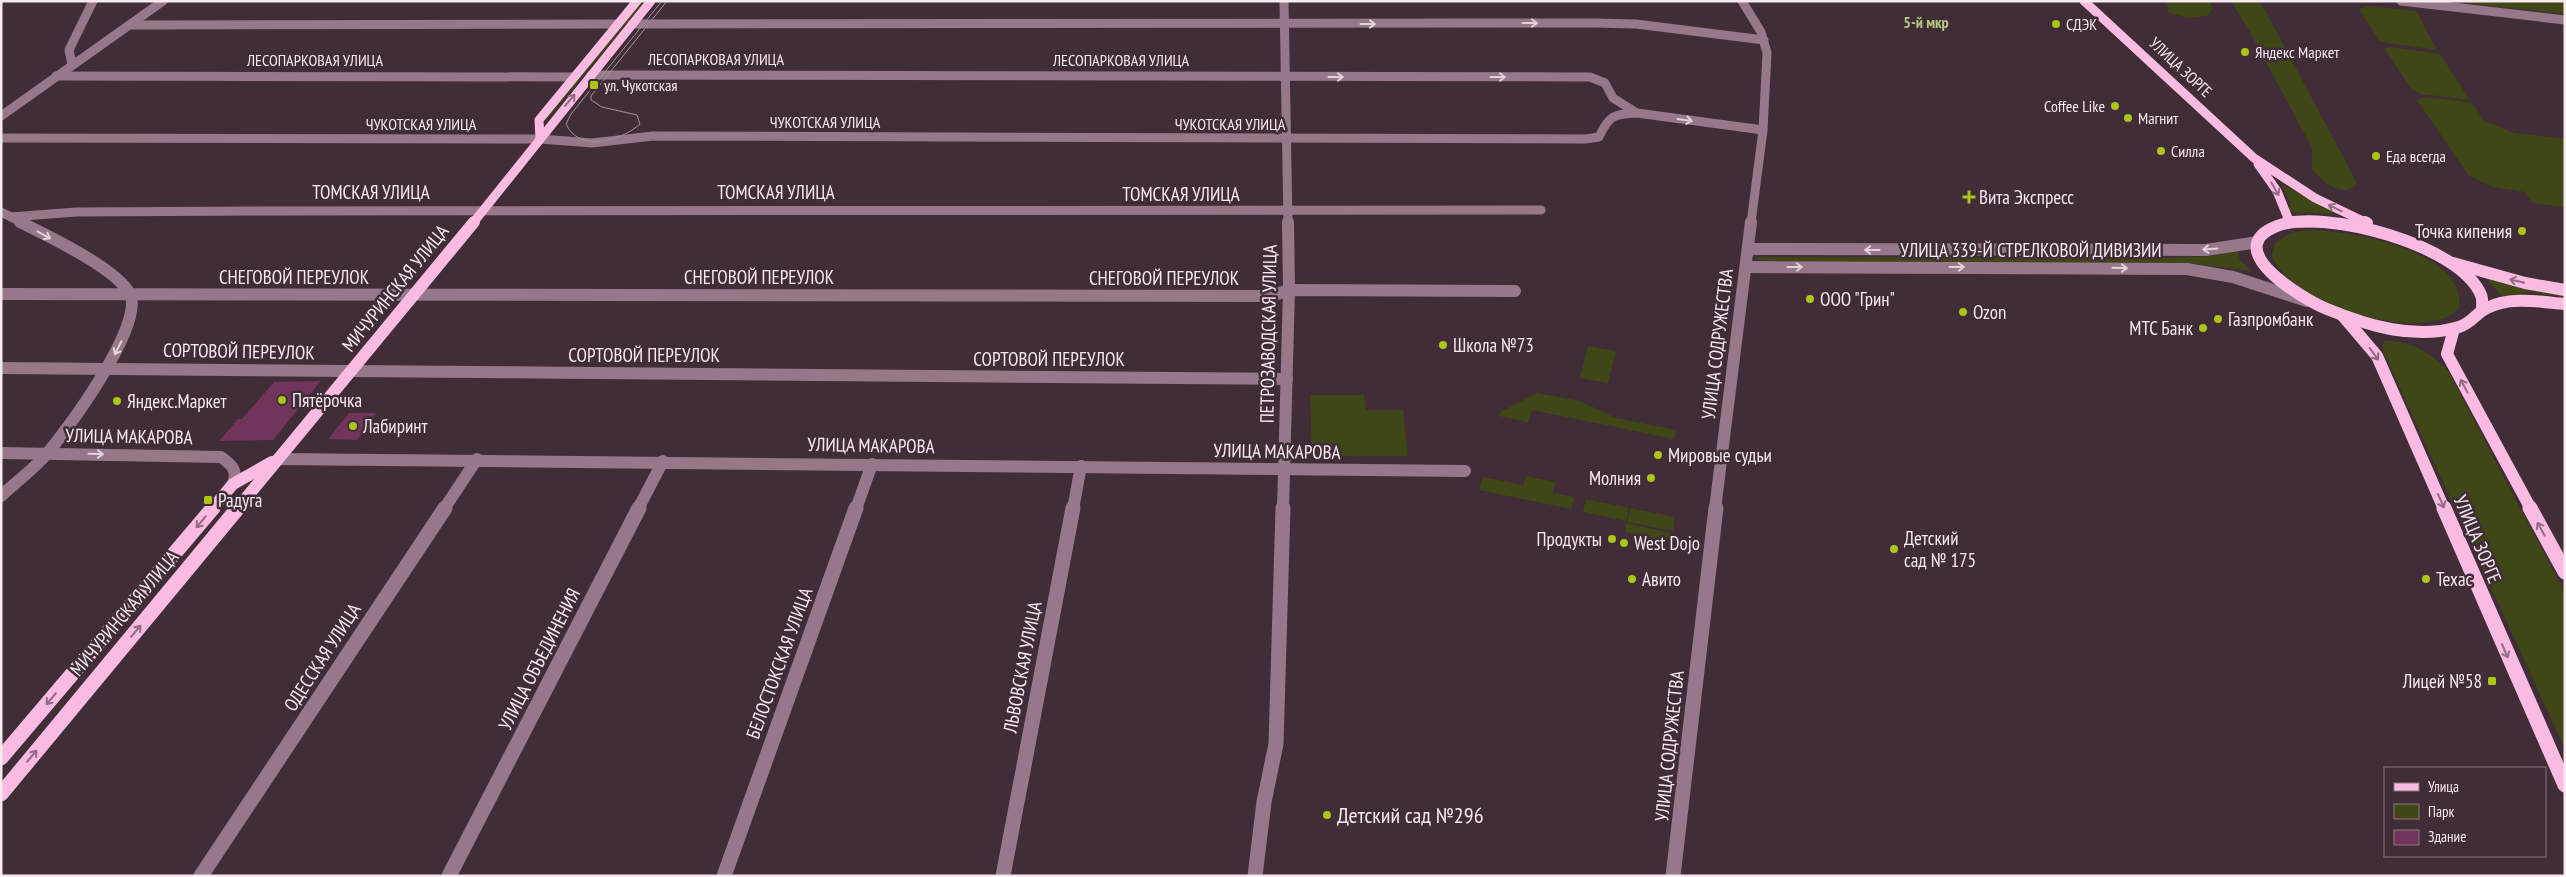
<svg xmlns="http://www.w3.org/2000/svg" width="2566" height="877" font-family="'PT Sans Narrow',sans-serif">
<rect width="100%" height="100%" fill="#402d38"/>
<g fill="#3e4715">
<polygon points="642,1 645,1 548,118 544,118"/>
<polygon points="2166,1 2210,1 2213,9 2207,16 2187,18 2165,11 2169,10"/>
<path d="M2231 1H2260L2356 181V186C2340 197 2322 181 2312 169V148L2251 34Z"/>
<polygon points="2444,1 2565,1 2565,14"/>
<polygon points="2371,6 2416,11 2437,50 2386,43 2379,40 2359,9"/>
<polygon points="2390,47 2440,54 2470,100 2421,94 2411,89 2385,49"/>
<polygon points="2425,97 2472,103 2484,120 2514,133 2565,139 2565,207 2532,203 2525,192 2494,187 2469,176 2417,100"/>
<polygon points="2281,183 2339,214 2289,212 2290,203"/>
<path d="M2307 230C2347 230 2468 250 2459 308 2456 311 2451 315 2447 317 2402 336 2314 306 2282 272 2278 268 2275 261 2272 256L2275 243 2288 234Z"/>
<polygon points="2238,251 2240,260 2251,271 2188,263 1772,261 1759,260 1756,257 2164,258 2213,256"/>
<polygon points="2483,275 2565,294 2565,297 2530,292 2502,296"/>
<path d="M2384 341C2408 339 2432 354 2448 371L2565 593V749L2382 349Z"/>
<polygon points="1588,346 1616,351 1608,383 1580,378"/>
<polygon points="1537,393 1580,401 1616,418 1676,430 1674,439 1532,410 1528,422 1499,416 1501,412"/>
<polygon points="1310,395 1364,395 1366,410 1403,410 1408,456 1312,456"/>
<polygon points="1526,476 1555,482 1553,493 1574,497 1571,509 1479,490 1483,477 1523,485"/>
<polygon points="1586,499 1629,508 1626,521 1583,512"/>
<polygon points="1630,508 1675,517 1673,531 1627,522"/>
<polygon points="1626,523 1672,533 1671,542 1625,532"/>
</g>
<g fill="#71345c">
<polygon points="321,381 273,440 219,441 238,419 242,419 274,382"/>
<polygon points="349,413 377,413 357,440 328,439"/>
</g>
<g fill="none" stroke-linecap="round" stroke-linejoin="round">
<g stroke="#96788a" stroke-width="9">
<polyline points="1284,1 1288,223"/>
<polyline points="1742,1 1761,32 1767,53 1763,130 1751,223"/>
<polyline points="2401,1 2565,20"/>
<polyline points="632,24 1595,23 1636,24 1764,40"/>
<polyline points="130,25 618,24"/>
<polyline points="72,64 69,50 93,1"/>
<polyline points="591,75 1590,77 1605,83 1613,98 1637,113"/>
<polyline points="56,76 574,77"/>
<polyline points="1,116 163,1"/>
<path d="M1 138 540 139 592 143 653 136 1585 139 1599 137C1609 115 1614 114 1637 113L1763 130"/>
<polyline points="1,212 23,223"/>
<polyline points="11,217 76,212 259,211 1541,210"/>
</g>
<g stroke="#96788a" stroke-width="12">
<polyline points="1748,249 2206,250 2258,242"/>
<polyline points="1746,267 2187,269 2233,277 2307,301"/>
<polyline points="1,294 1271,296 1289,290 1515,291"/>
<polyline points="1,368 1287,379"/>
<path d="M1 453 221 457C232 465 238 470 233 484"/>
<polyline points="278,459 1465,471"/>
<path d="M1 496C15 483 30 472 43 458 65 434 145 325 130 294 116 268 48 236 20 222"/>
<polyline points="444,509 477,459"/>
<polyline points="638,509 663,461"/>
<polyline points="856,509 872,464"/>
<polyline points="1073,509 1081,466"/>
<polyline points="1283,509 1289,290 1288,222"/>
<polyline points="1715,509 1751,222"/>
</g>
<g stroke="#96788a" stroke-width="15">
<polyline points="201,876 445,508"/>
<polyline points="449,876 639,508"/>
<polyline points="724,876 856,508"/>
<polyline points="1003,876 1073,508"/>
<polyline points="1255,876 1264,802 1276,744 1283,508"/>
<polyline points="1673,876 1716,508"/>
</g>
<g stroke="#f9bbe1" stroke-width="9">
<polyline points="2084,1 2254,158 2315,198 2367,223"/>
<polyline points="540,139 539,120 637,1"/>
<polyline points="2258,164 2277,191 2290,223"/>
<polyline points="473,223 651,1"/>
<polyline points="2294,223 2329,223"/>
</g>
<g stroke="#f9bbe1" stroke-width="12">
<polyline points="2365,222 2367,223"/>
<polyline points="2453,263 2525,283 2565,290"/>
<path d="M2482 310C2482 305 2483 299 2481 295 2461 245 2324 208 2277 226 2218 249 2303 299 2327 309 2368 326 2415 340 2459 327 2472 323 2476 313 2487 308 2510 296 2540 302 2565 304"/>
<polyline points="2343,316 2377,356 2444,509"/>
<polyline points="2454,329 2447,354 2531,509"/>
<polyline points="212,509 233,484 272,462"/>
<polyline points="237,509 474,222"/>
</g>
<g stroke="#f9bbe1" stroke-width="15">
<polyline points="2444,508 2565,785"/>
<polyline points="2530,508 2565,572"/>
<polyline points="1,758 213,508"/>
<polyline points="1,794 238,508"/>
</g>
<path stroke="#a2929b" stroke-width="1" d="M662 1 571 114 566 124C579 153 621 141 640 124L637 115 602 107 591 100V96L667 1"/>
</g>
<defs><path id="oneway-shaft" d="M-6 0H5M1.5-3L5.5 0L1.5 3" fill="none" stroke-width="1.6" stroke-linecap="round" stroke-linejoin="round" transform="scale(1.25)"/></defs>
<g stroke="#e3d2dc">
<use href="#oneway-shaft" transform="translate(1530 23)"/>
<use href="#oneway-shaft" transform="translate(1368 24)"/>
<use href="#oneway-shaft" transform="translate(1336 77)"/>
<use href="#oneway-shaft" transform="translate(1498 77)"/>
<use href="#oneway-shaft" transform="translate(1685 120) rotate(8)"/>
<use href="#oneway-shaft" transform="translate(44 235) rotate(29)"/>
<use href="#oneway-shaft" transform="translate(2210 249) rotate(176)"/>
<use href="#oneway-shaft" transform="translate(1872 250) rotate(-180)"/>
<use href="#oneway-shaft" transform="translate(1795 267)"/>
<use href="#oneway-shaft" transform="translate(1957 267)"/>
<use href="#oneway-shaft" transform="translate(2120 268) rotate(1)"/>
<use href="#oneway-shaft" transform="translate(118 348) rotate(117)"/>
<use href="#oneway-shaft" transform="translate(96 454) rotate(1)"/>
</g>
<g stroke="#936d84">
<use href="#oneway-shaft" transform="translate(570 100) rotate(-50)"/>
<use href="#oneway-shaft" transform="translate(2275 189) rotate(60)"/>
<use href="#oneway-shaft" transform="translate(2335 208) rotate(-153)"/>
<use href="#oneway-shaft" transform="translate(2517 281) rotate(-166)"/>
<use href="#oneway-shaft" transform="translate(2374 354) rotate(54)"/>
<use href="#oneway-shaft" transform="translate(2464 386) rotate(-118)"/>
<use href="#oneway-shaft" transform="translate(2441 501) rotate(66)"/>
<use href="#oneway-shaft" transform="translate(201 522) rotate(130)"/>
<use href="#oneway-shaft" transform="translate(2541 529) rotate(-119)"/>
<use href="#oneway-shaft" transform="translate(136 631) rotate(-50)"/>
<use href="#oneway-shaft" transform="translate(2505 651) rotate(67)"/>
<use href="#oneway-shaft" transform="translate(51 699) rotate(130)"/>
<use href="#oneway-shaft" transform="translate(32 756) rotate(-50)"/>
</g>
<g fill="#abc614" stroke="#402d38" stroke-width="2">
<circle cx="2056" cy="24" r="5"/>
<circle cx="2245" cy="52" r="5"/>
<rect x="589" y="80" width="10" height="10" rx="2.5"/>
<circle cx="2115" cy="106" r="5"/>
<circle cx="2128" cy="118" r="5"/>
<circle cx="2161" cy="151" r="5"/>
<circle cx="2376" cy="156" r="5"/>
<path d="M1966.5 189.5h5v5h5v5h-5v5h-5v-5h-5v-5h5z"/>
<circle cx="2522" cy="231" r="5"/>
<circle cx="1810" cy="299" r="5"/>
<circle cx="1963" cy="312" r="5"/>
<circle cx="2218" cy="319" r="5"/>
<circle cx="2203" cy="328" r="5"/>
<circle cx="1443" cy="345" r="5"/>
<circle cx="282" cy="400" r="5"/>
<circle cx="117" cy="401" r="5"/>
<circle cx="353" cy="426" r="5"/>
<circle cx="1658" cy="455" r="5"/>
<circle cx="1651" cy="478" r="5"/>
<rect x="203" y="495" width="10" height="10" rx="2.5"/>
<circle cx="1612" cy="539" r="5"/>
<circle cx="1624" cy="543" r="5"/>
<circle cx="1894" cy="549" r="5"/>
<circle cx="1632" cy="579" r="5"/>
<circle cx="2426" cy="579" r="5"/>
<rect x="2487" y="676" width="10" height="10" rx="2.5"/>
<circle cx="1327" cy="815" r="5"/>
</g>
<g text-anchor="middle" stroke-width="5" stroke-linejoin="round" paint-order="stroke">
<g font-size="16" font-weight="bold" fill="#b6c87d" stroke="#402d38">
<text x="1926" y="28">5-й мкр</text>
</g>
<g font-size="16" fill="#f6e9f0" stroke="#402d38" text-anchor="start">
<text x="2066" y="30">СДЭК</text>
<text x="2255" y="58">Яндекс Маркет</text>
<text x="604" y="91">ул. Чукотская</text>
<text x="2105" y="112" text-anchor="end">Coffee Like</text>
<text x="2138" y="124">Магнит</text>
<text x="2171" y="157">Силла</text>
<text x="2386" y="162">Еда всегда</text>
</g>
<g font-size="16" fill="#f6e9f0" stroke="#402d38">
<text x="716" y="65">ЛЕСОПАРКОВАЯ УЛИЦА</text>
<text x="315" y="66">ЛЕСОПАРКОВАЯ УЛИЦА</text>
<text x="1121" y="66">ЛЕСОПАРКОВАЯ УЛИЦА</text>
<text transform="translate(2181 67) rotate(43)" y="6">УЛИЦА ЗОРГЕ</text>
<text x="825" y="128">ЧУКОТСКАЯ УЛИЦА</text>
<text x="421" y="130">ЧУКОТСКАЯ УЛИЦА</text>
<text x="1230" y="130">ЧУКОТСКАЯ УЛИЦА</text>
</g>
<g font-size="19" fill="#f6e9f0" stroke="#402d38">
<text x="371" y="199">ТОМСКАЯ УЛИЦА</text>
<text x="776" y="199">ТОМСКАЯ УЛИЦА</text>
<text x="1181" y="201">ТОМСКАЯ УЛИЦА</text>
<text x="2031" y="257">УЛИЦА 339-Й СТРЕЛКОВОЙ ДИВИЗИИ</text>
<text x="294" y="284">СНЕГОВОЙ ПЕРЕУЛОК</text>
<text x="759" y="284">СНЕГОВОЙ ПЕРЕУЛОК</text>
<text x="1164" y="285">СНЕГОВОЙ ПЕРЕУЛОК</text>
<text transform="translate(395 288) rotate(-51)" y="7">МИЧУРИНСКАЯ УЛИЦА</text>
<text transform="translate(1268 334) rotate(-89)" y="7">ПЕТРОЗАВОДСКАЯ УЛИЦА</text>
<text transform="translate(1717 344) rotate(-83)" y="7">УЛИЦА СОДРУЖЕСТВА</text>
<text transform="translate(239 351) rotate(1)" y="7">СОРТОВОЙ ПЕРЕУЛОК</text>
<text x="644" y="362">СОРТОВОЙ ПЕРЕУЛОК</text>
<text x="1049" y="366">СОРТОВОЙ ПЕРЕУЛОК</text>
<text transform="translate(129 436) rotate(1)" y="7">УЛИЦА МАКАРОВА</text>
<text transform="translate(871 445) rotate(1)" y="7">УЛИЦА МАКАРОВА</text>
<text transform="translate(1277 451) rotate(1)" y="7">УЛИЦА МАКАРОВА</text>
<text transform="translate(2478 539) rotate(67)" y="7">УЛИЦА ЗОРГЕ</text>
<text transform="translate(124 613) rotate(-50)" y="7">МИЧУРИНСКАЯ УЛИЦА</text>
<text transform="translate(322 657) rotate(-57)" y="7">ОДЕССКАЯ УЛИЦА</text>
<text transform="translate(539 659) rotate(-63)" y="7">УЛИЦА ОБЪЕДИНЕНИЯ</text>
<text transform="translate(779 663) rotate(-70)" y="7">БЕЛОСТОКСКАЯ УЛИЦА</text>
<text transform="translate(1022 667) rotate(-79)" y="7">ЛЬВОВСКАЯ УЛИЦА</text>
<text transform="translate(1669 746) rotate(-84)" y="7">УЛИЦА СОДРУЖЕСТВА</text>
</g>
<g font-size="19" fill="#f6e9f0" stroke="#402d38" text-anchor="start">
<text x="1979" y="204">Вита Экспресс</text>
<text x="2512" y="238" text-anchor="end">Точка кипения</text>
<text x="1820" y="306">ООО "Грин"</text>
<text x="1973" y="319">Ozon</text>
<text x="2228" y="326">Газпромбанк</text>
<text x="2193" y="335" text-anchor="end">МТС Банк</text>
<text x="1453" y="352">Школа №73</text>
<text x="292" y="407">Пятёрочка</text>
<text x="127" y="408">Яндекс.Маркет</text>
<text x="363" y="433">Лабиринт</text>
<text x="1668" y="462">Мировые судьи</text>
<text x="1641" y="485" text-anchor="end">Молния</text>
<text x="218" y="507">Радуга</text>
<text x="1904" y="545">Детский<tspan x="1904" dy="22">сад № 175</tspan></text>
<text x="1602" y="546" text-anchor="end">Продукты</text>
<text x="1634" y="550">West Dojo</text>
<text x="1642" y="586">Авито</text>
<text x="2436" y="586">Техас</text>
<text x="2482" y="688" text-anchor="end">Лицей №58</text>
</g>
<g font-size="22" fill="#f6e9f0" stroke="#402d38" text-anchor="start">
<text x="1337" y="823">Детский сад №296</text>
</g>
</g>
<rect width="2566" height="877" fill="none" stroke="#f6e9f0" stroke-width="5"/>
<rect x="2384" y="767" width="162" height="90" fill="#402d38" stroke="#897882"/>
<rect x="2394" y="783" width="25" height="8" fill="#f9bbe1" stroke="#897882"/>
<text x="2428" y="792" font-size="15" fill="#f6e9f0">Улица</text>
<rect x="2394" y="804" width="25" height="15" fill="#3e4715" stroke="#897882"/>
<text x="2428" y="817" font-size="15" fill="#f6e9f0">Парк</text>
<rect x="2394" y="830" width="25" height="15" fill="#71345c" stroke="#897882"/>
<text x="2428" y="842" font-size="15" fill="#f6e9f0">Здание</text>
</svg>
